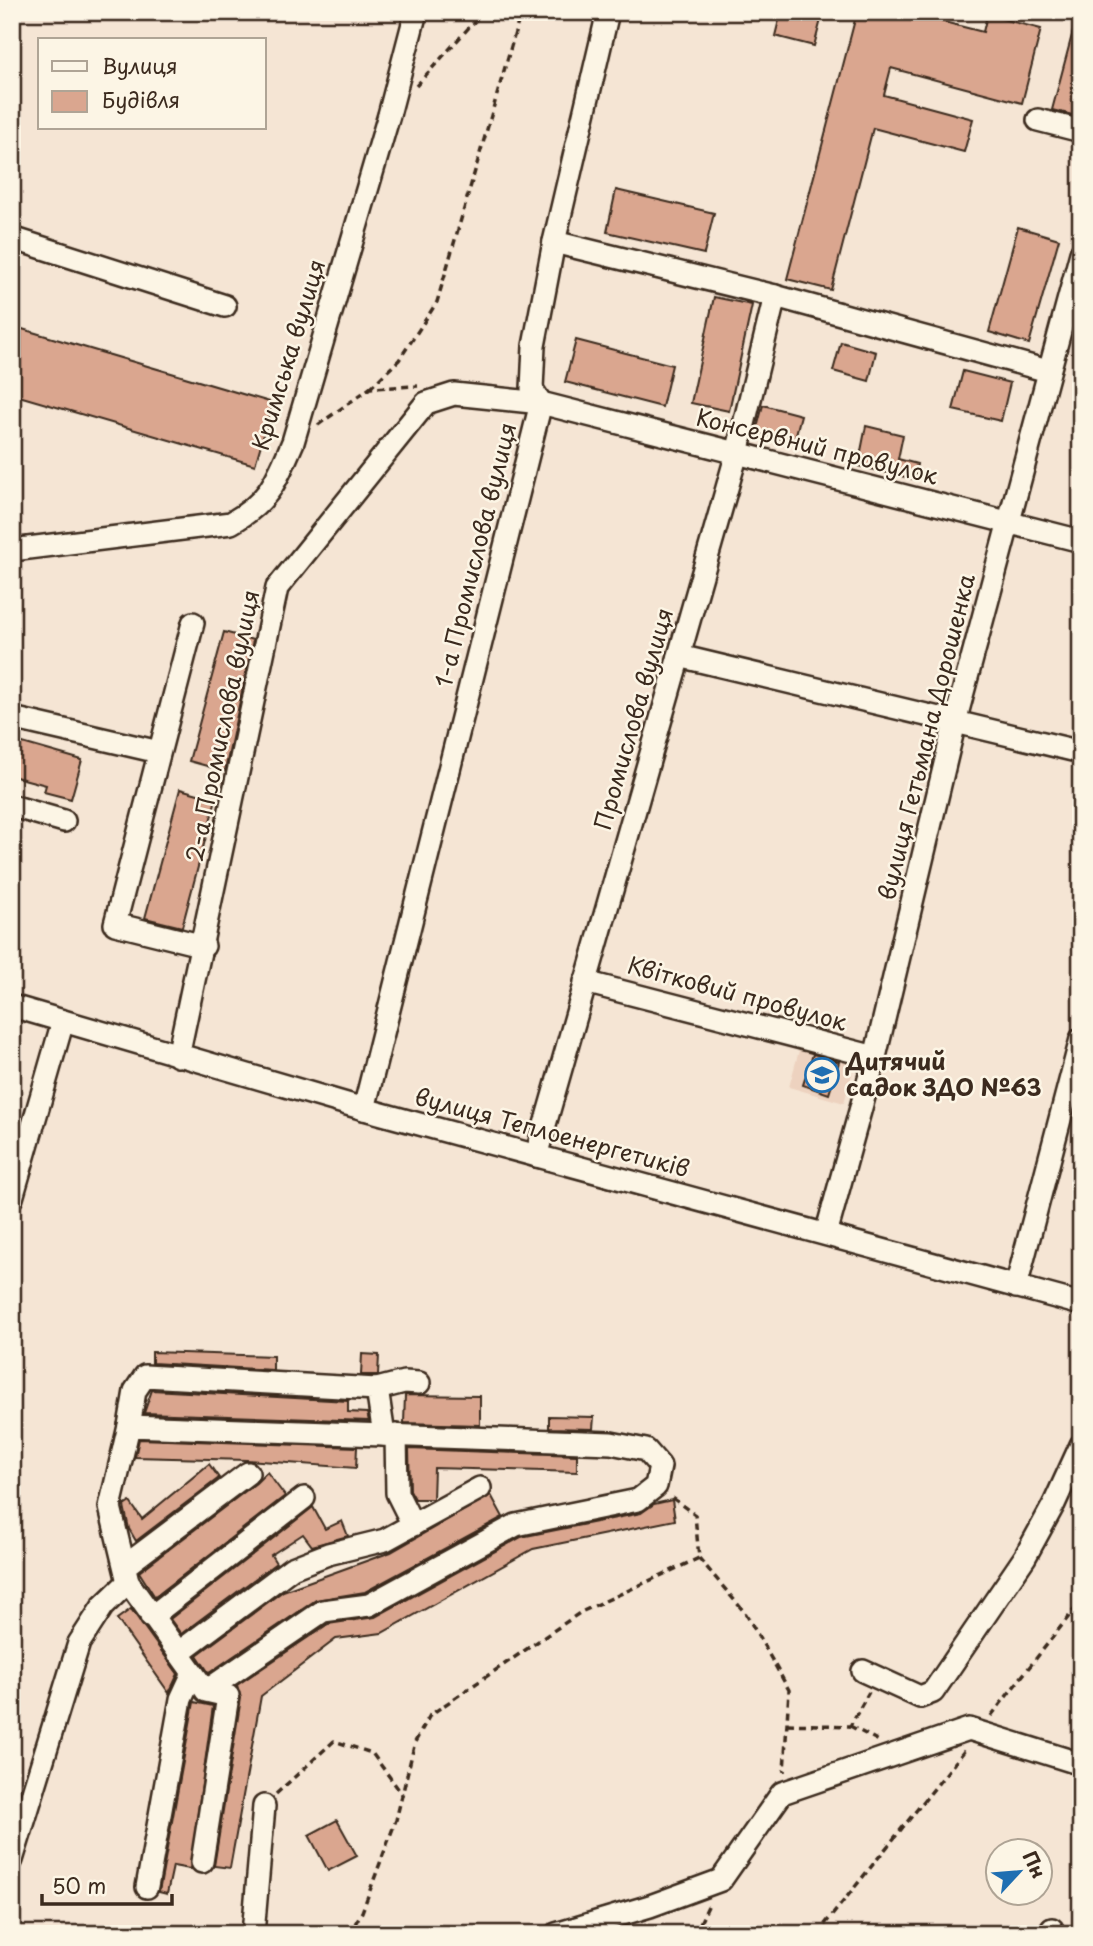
<svg xmlns="http://www.w3.org/2000/svg" width="1093" height="1946" font-family="'Playpen Sans',sans-serif">
<rect width="100%" height="100%" fill="#f5e5d4"/>
<filter id="ink" filterUnits="userSpaceOnUse"><feTurbulence type="fractalNoise" baseFrequency=".0143" numOctaves="2"/><feDisplacementMap in="SourceGraphic" scale="14" xChannelSelector="R" yChannelSelector="G"/><feConvolveMatrix kernelMatrix="1 2 1 2 8 2 1 2 1" color-interpolation-filters="sRGB"/></filter>
<g filter="url(#ink)">
<polygon fill="#edd2bf" points="800,1047 855,1063 844,1103 789,1087"/>
<g fill="#daa68f" stroke="#3b2a1e" stroke-width="2">
<polygon points="781,12 823,12 814,46 775,36"/>
<polygon points="857,12 905,12 983,32 987,15 1041,29 1022,103 891,68 884,95 973,119 964,152 873,128 831,290 787,279"/>
<polygon points="1076,20 1081,21 1081,117 1052,110"/>
<polygon points="616,190 714,213 704,254 607,232"/>
<polygon points="1018,227 1059,239 1029,344 989,332"/>
<polygon points="714,297 752,305 729,411 691,403"/>
<polygon points="12,326 273,403 255,465 12,394"/>
<polygon points="576,340 672,365 662,407 565,382"/>
<polygon points="841,342 876,352 869,381 833,371"/>
<polygon points="963,371 1010,383 1001,421 953,410"/>
<polygon points="763,405 801,415 794,442 756,432"/>
<polygon points="866,426 903,435 898,459 917,464 914,479 858,466"/>
<polygon points="224,632 253,640 225,771 189,761"/>
<polygon points="12,740 82,760 71,799 44,792 46,785 12,776"/>
<polygon points="180,789 216,799 182,927 145,918"/>
<polygon points="813,1054 839,1062 829,1094 803,1085"/>
<polygon points="152,1352 273,1356 273,1370 152,1363"/>
<polygon points="362,1354 379,1355 378,1375 361,1375"/>
<polygon points="152,1390 348,1401 348,1412 367,1413 369,1421 144,1413"/>
<polygon points="405,1395 480,1396 480,1425 404,1423"/>
<polygon points="549,1416 594,1417 593,1429 549,1428"/>
<polygon points="139,1439 357,1447 356,1468 247,1460 135,1457"/>
<polygon points="409,1449 577,1455 577,1472 434,1468 433,1499 415,1499 410,1490"/>
<polygon points="209,1464 219,1478 136,1541 129,1529 124,1506 130,1502 142,1519"/>
<polygon points="267,1472 285,1496 155,1597 139,1572 256,1483"/>
<polygon points="491,1495 503,1517 365,1592 316,1600 209,1673 197,1655 283,1591 391,1552"/>
<polygon points="672,1500 675,1520 533,1549 382,1633 336,1639 261,1696 230,1868 214,1866 241,1698 237,1685 328,1624 375,1617 521,1537 641,1513 654,1504"/>
<polygon points="313,1507 325,1529 342,1521 348,1536 312,1546 303,1534 271,1555 276,1563 181,1634 170,1619"/>
<polygon points="131,1609 178,1674 169,1693 117,1619"/>
<polygon points="194,1702 213,1706 190,1869 173,1866 167,1894 159,1892"/>
<polygon points="337,1820 357,1856 328,1871 309,1835"/>
</g>
<g fill="none" stroke-linecap="round" stroke-linejoin="round">
<g stroke="#3b2a1e" stroke-width="26">
<g id="minor">
<polyline points="1038,120 1081,131"/>
<polyline points="12,238 225,306"/>
<polyline points="554,242 775,296 1048,371"/>
<path d="M12 550 231 523C270 501 276 481 293 442L389 115 416 12"/>
<polyline points="193,623 115,924 204,946"/>
<polyline points="679,656 1081,752"/>
<polyline points="12,718 159,752"/>
<polyline points="12,806 64,821"/>
<polyline points="585,982 875,1057"/>
<polyline points="12,1006 364,1109 1081,1304"/>
<polyline points="178,1056 277,588 426,403 454,394 541,403 1081,541"/>
<polyline points="364,1109 541,403 532,389 534,346 554,242 608,12"/>
<polyline points="536,1156 737,453 775,296"/>
<polyline points="12,1198 63,1021"/>
<polyline points="826,1234 875,1057 955,722 1081,253"/>
<polyline points="1016,1287 1081,1039"/>
<polyline points="377,1389 404,1382 419,1383"/>
<polyline points="129,1426 135,1391 145,1376 377,1389 384,1435"/>
<polyline points="396,1435 397,1493 413,1525"/>
<polyline points="125,1566 248,1473"/>
<polyline points="151,1617 304,1498"/>
<polyline points="178,1653 292,1568 328,1554 385,1540 480,1488"/>
<polyline points="863,1671 920,1697 933,1692 1025,1557 1054,1504 1081,1445"/>
<polyline points="12,1860 79,1643 103,1606 128,1582"/>
<polyline points="202,1862 228,1696 206,1691 128,1582 110,1507 129,1426 611,1443 646,1450 660,1466 656,1486 638,1500 516,1525 369,1605 323,1611 206,1691"/>
<polyline points="147,1887 181,1699 193,1673"/>
<polyline points="1052,1929 1053,1934"/>
<polyline points="253,1934 264,1806"/>
<polyline points="556,1934 650,1906 721,1880 782,1793 969,1729 1081,1764"/>
</g>
</g>
<g stroke="#3b2a1e" stroke-width="3.5" stroke-dasharray="7 5" stroke-linecap="butt">
<polyline points="416,86 483,12"/>
<polyline points="370,388 399,360 437,302 521,12"/>
<polyline points="318,425 370,388 418,386"/>
<polyline points="699,1558 746,1614 789,1690 784,1772"/>
<polyline points="991,1716 1081,1601"/>
<polyline points="787,1724 850,1726 869,1692"/>
<polyline points="850,1726 879,1741"/>
<polyline points="276,1794 334,1741 372,1753 402,1794"/>
<polyline points="349,1934 362,1912 396,1820 415,1742 430,1715 581,1612 699,1558 695,1515 670,1496"/>
<polyline points="695,1934 709,1904"/>
<polyline points="817,1934 965,1750"/>
</g>
<use href="#minor" stroke="#fcf5e5" stroke-width="21"/>
</g>
</g>
<defs>
<g id="school-ring" transform="scale(1.75)"><circle r="9.5" fill="#fcf5e5" stroke="#1f6fb2" stroke-width="1.5"/><path d="M0-5L7-2L0 1L-7-2ZM-4 1L0 2.5L4 1V4Q0 6-4 4Z" fill="#1f6fb2"/></g>
</defs>
<g fill-rule="evenodd">
<use href="#school-ring" x="822" y="1075"/>
</g>
<g text-anchor="middle" stroke-width="5" stroke-linejoin="round" paint-order="stroke">
<g font-size="23" fill="#3b2a1e" stroke="#fcf5e5">
<text transform="translate(289 355) rotate(-73)" y="8">Кримська вулиця</text>
<text transform="translate(817 447) rotate(14)" y="8">Консервний провулок</text>
<text transform="translate(476 555) rotate(-76)" y="8">1-а Промислова вулиця</text>
<text transform="translate(634 719) rotate(-74)" y="8">Промислова вулиця</text>
<text transform="translate(223 726) rotate(-78)" y="8">2-а Промислова вулиця</text>
<text transform="translate(927 737) rotate(-76)" y="8">вулиця Гетьмана Дорошенка</text>
<text transform="translate(737 994) rotate(15)" y="8">Квітковий провулок</text>
<text transform="translate(552 1133) rotate(15)" y="8">вулиця Теплоенергетиків</text>
</g>
<g font-size="23" font-weight="bold" fill="#3b2a1e" stroke="#fcf5e5" text-anchor="start">
<text x="846" y="1070">Дитячий<tspan x="846" dy="26">садок ЗДО №63</tspan></text>
</g>
</g>
<rect width="1093" height="1946" fill="none" stroke="#fcf5e5" stroke-width="42"/>
<rect x="21" y="21" width="1051" height="1904" fill="none" stroke="#3b2a1e" stroke-width="2.5" filter="url(#ink)"/>
<rect x="38" y="38" width="228" height="91" fill="#fcf5e5" stroke="#afa495" stroke-width="2"/>
<rect x="52" y="61" width="35" height="10" fill="#fcf5e5" stroke="#afa495" stroke-width="2"/>
<text x="102" y="74" font-size="21" fill="#3b2a1e">Вулиця</text>
<rect x="52" y="91" width="35" height="21" fill="#daa68f" stroke="#afa495" stroke-width="2"/>
<text x="102" y="108" font-size="21" fill="#3b2a1e">Будівля</text>
<g transform="translate(1019 1872) rotate(64)"><circle r="33" fill="#fcf5e5" stroke="#afa495" stroke-width="2"/>
<path d="M0-5L12 26L0 18L-12 26Z" fill="#1f6fb2"/>
<text y="-10" font-size="19" font-weight="bold" text-anchor="middle" fill="#3b2a1e">Пн</text>
</g>
<path d="M42 1894v10h130v-10" fill="none" stroke="#3b2a1e" stroke-width="3.5"/>
<text x="52" y="1894" font-size="21" fill="#3b2a1e" stroke="#fcf5e5" stroke-width="5" paint-order="stroke">50 m</text>
</svg>
